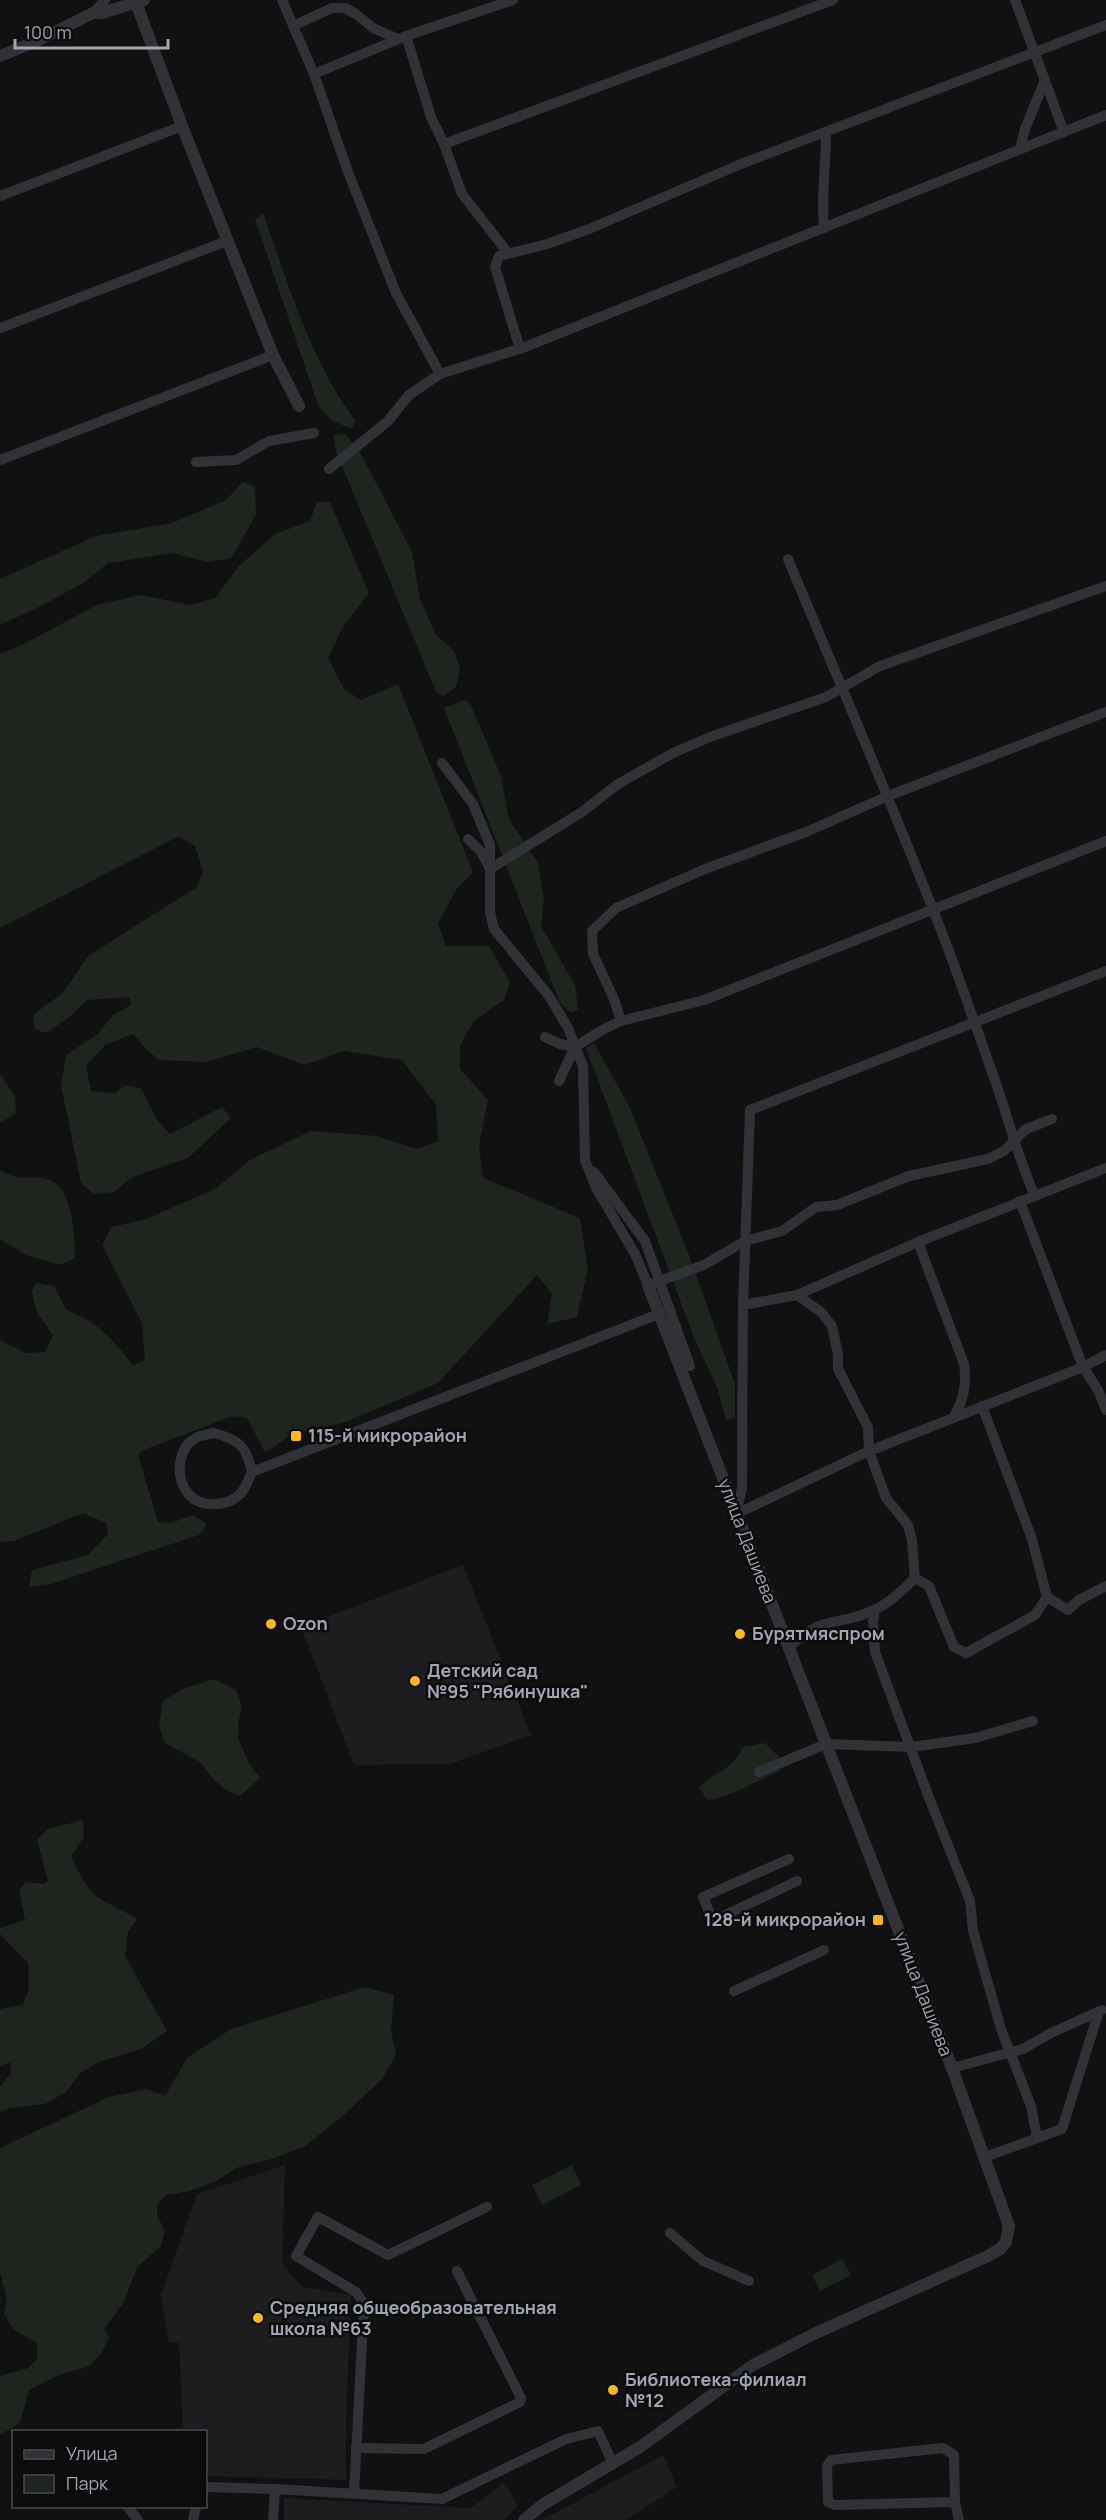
<svg xmlns="http://www.w3.org/2000/svg" width="1106" height="2520" font-family="Manrope,sans-serif">
<rect width="100%" height="100%" fill="#111112"/>
<g fill="#1d1d1f">
<polygon points="463,1565 531,1735 450,1764 354,1765 301,1627"/>
<polygon points="285,2165 282,2263 302,2287 351,2295 346,2420 346,2480 206,2476 206,2432 183,2431 179,2343 169,2342 161,2295 197,2194"/>
<polygon points="663,2455 677,2487 626,2520 542,2520"/>
<polygon points="504,2483 518,2505 505,2520 284,2520 284,2498 470,2508"/>
</g>
<g fill="#1d251e">
<path d="M263 213C288 283 310 360 355 420L352 429 331 420 318 405 255 219Z"/>
<polygon points="345,434 360,452 412,552 420,599 436,635 454,651 460,669 456,687 443,696 436,692 335,449 334,435"/>
<polygon points="243,482 255,486 256,515 231,558 207,562 173,553 108,563 83,583 41,606 0,625 0,579 96,536 172,523 226,500"/>
<path d="M317 502H330L369 593 343 627 328 658 344 689 361 700 398 684 473 872 457 888 438 924 446 946H489L510 982 504 1000 474 1021 460 1045V1069L488 1100 479 1145 483 1178 580 1218 588 1269 577 1317 547 1324 552 1294 537 1275 438 1383 343 1423 293 1433 270 1450 264 1451 247 1418 232 1416 141 1451 138 1455 158 1522 171 1523 193 1515 207 1524 199 1535 51 1584 29 1587 32 1570 88 1555 108 1534 106 1523 83 1513 14 1541 0 1542V1340L25 1353 45 1352 53 1335 37 1313 32 1292 36 1283 54 1286 66 1310C95 1320 115 1340 132 1365L145 1361 142 1323 102 1245 112 1227 146 1219 215 1189 250 1160 311 1131 377 1136 417 1149 438 1141 436 1105 402 1060 344 1051 304 1065 257 1047 206 1062 159 1060 145 1048 133 1034 105 1045 86 1066 91 1091 115 1093 125 1085 141 1088 157 1120 170 1134 222 1107 231 1118 188 1158 132 1177 114 1192 94 1194 81 1183 61 1085 66 1055 98 1034 113 1015 131 1005 130 997 87 1000 68 1018 46 1033 34 1029V1014L63 993 88 956 197 887 203 871 195 846 179 836 0 928V654L22 645 97 605 141 595 190 605 215 598 239 566 275 534 310 521Z"/>
<polygon points="465,700 471,705 501,776 509,819 538,863 544,900 541,926 575,985 578,1009 571,1013 560,1003 444,708"/>
<polygon points="594,1043 630,1108 689,1255 735,1384 735,1418 726,1420 717,1387 694,1338 586,1048"/>
<polygon points="0,1074 15,1096 16,1113 0,1123"/>
<path d="M0 1170C23 1183 25 1174 46 1179 73 1184 75 1236 75 1258L60 1265 26 1255 0 1239Z"/>
<polygon points="214,1679 236,1690 242,1707 238,1723 238,1737 248,1762 260,1778 240,1796 226,1790 214,1780 200,1762 165,1743 159,1727 163,1701 182,1689"/>
<path d="M765 1743 779 1757V1772C755 1780 732 1798 707 1800L699 1787C718 1769 731 1772 743 1747Z"/>
<path d="M83 1820 84 1837 71 1856C77 1869 85 1887 96 1896 109 1905 124 1910 137 1919L128 1932 125 1956 167 2031 141 2049 99 2062 80 2073 66 2092 45 2104 9 2108 0 2112V2087L11 2073 10 2062 0 2066V2009L23 2005 29 1989 28 1963 0 1934V1928L25 1920 19 1889 27 1882 44 1884 48 1881 37 1839 48 1829Z"/>
<polygon points="365,1987 394,1995 391,2030 396,2055 382,2079 346,2113 305,2146 275,2158 236,2168 218,2180 190,2191 166,2195 157,2205 157,2215 165,2231 161,2246 137,2267 124,2302 104,2329 109,2338 102,2352 90,2366 56,2376 29,2390 20,2423 0,2435 0,2376 28,2368 37,2359 37,2343 13,2329 4,2314 7,2299 0,2273 0,2148 109,2097 147,2089 165,2096 187,2058 231,2029"/>
<polygon points="572,2165 581,2185 542,2205 532,2185"/>
<polygon points="842,2259 851,2275 820,2291 812,2275"/>
</g>
<g fill="none" stroke-linecap="round" stroke-linejoin="round">
<g stroke="#313238" stroke-width="10">
<polyline points="282,0 314,74 348,172 396,293 440,374 525,347 1106,115"/>
<polyline points="1015,0 1064,132"/>
<polyline points="93,13 105,0"/>
<polyline points="293,26 332,8 345,8 356,14 373,28 398,39"/>
<polyline points="406,36 431,117 444,144 833,0"/>
<polyline points="314,74 406,36 513,0"/>
<polyline points="444,144 462,194 508,253"/>
<polyline points="1020,149 1025,129 1045,80"/>
<polyline points="0,196 182,126"/>
<path d="M824 228C821 196 826 164 826 132"/>
<polyline points="0,328 227,241"/>
<polyline points="520,349 495,267 499,256 547,244 589,229 741,164 1106,25"/>
<polyline points="0,460 273,355"/>
<polyline points="196,462 236,460 269,441 314,433"/>
<polyline points="329,469 388,421 409,395 440,374"/>
<path d="M788 559C842 689 899 819 949 951 967 1001 985 1051 1002 1101 1012 1133 1021 1165 1035 1196"/>
<polyline points="442,763 473,804 490,845 490,912 494,929 549,996 568,1028 583,1066 585,1160 596,1188 635,1254 648,1285 704,1265 745,1241 782,1231 816,1207 837,1205 909,1176 988,1159 1004,1151 1026,1129 1052,1119"/>
<polyline points="468,839 481,852 490,869 582,812 618,784 673,753 710,737 826,697 880,666 1106,586"/>
<polyline points="621,1021 614,999 593,954 592,931 616,908 705,869 806,832 888,796 1106,712"/>
<polyline points="545,1037 560,1044 575,1047"/>
<polyline points="559,1081 575,1047 604,1029 621,1021 704,1000 1106,841"/>
<polyline points="594,1172 645,1241 690,1366"/>
<polyline points="1020,1201 1083,1367 1098,1390 1106,1410"/>
<path d="M918 1242 964 1364C967 1384 964 1400 953 1418"/>
<polyline points="797,1295 821,1312 832,1326 838,1354 838,1369 868,1427 869,1451 886,1498 908,1525 912,1541 915,1578"/>
<polyline points="743,1305 797,1295 918,1242 1106,1168"/>
<polyline points="982,1406 1032,1539 1047,1597"/>
<path d="M214 1433C240 1440 246 1446 252 1472 249 1478 246 1488 241 1493 228 1507 199 1509 187 1492 175 1476 178 1447 196 1438 201 1435 208 1434 214 1433Z"/>
<polyline points="252,1472 659,1314"/>
<polyline points="736,1514 742,1488 743,1305 750,1110 1106,971"/>
<polyline points="736,1514 869,1451 1083,1367 1106,1355"/>
<polyline points="875,1610 873,1622 875,1652 928,1795 970,1901 973,1931 1001,2029 1031,2106 1037,2137"/>
<path d="M788 1647C800 1638 813 1626 829 1623 845 1619 859 1618 874 1610 890 1603 902 1590 915 1578L929 1586 954 1647 966 1653 1035 1615 1047 1597 1068 1610 1079 1600 1106 1586"/>
<polyline points="759,1772 826,1744 912,1747 975,1738 1033,1721"/>
<polyline points="789,1859 703,1897 713,1921 797,1881"/>
<polyline points="734,1991 824,1950"/>
<polyline points="952,2068 1023,2049 1051,2033 1102,2010"/>
<polyline points="985,2157 1062,2129 1099,2011"/>
<polyline points="670,2233 703,2261 749,2281"/>
<polyline points="356,2448 424,2449 520,2402 521,2398 457,2271"/>
<polyline points="206,2487 275,2489"/>
<polyline points="354,2493 364,2304 356,2292 296,2256 318,2217 388,2255 487,2207"/>
<polyline points="955,2502 835,2505 828,2502 827,2466 831,2460 943,2448 954,2455 955,2502 959,2520"/>
<polyline points="127,2506 138,2520"/>
<polyline points="193,2520 196,2506"/>
<polyline points="273,2520 275,2489 442,2499 566,2439 598,2431 613,2464"/>
</g>
<g stroke="#313238" stroke-width="12">
<polyline points="135,0 182,126 273,355 299,406"/>
<polyline points="0,56 37,41 93,13 102,13 144,0"/>
<polyline points="524,2520 542,2505 640,2447 753,2365 816,2333 988,2256 1000,2249 1006,2242 1009,2226 952,2068 648,1285"/>
</g>
</g>
<g fill="#ffb71c" stroke="#0c0c0d" stroke-width="2">
<rect x="290" y="1430" width="12" height="12" rx="3"/>
<circle cx="271" cy="1624" r="6"/>
<circle cx="740" cy="1634" r="6"/>
<circle cx="415" cy="1681" r="6"/>
<rect x="872" y="1914" width="12" height="12" rx="3"/>
<circle cx="258" cy="2318" r="6"/>
<circle cx="613" cy="2390" r="6"/>
</g>
<g text-anchor="middle" stroke-width="5" stroke-linejoin="round" paint-order="stroke">
<g font-size="18" font-weight="bold" fill="#a1a6b4" stroke="#0c0c0d" text-anchor="start">
<text x="308" y="1442">115-й микрорайон</text>
<text x="283" y="1630">Ozon</text>
<text x="752" y="1640">Бурятмяспром</text>
<text x="427" y="1677">Детский сад<tspan x="427" dy="21">№95 "Рябинушка"</tspan></text>
<text x="866" y="1926" text-anchor="end">128-й микрорайон</text>
<text x="270" y="2314">Средняя общеобразовательная<tspan x="270" dy="21">школа №63</tspan></text>
<text x="625" y="2386">Библиотека-филиал<tspan x="625" dy="21">№12</tspan></text>
</g>
<g font-size="18" fill="#a1a6b4" stroke="#0c0c0d">
<text transform="translate(747 1541) rotate(69)" y="6">улица Дашиева</text>
<text transform="translate(923 1994) rotate(69)" y="6">улица Дашиева</text>
</g>
</g>
<rect x="12" y="2430" width="195" height="78" fill="#0c0c0d" stroke="#484a50" stroke-width="1.5"/>
<rect x="24" y="2450" width="30" height="9" fill="#313238" stroke="#484a50" stroke-width="1.5"/>
<text x="66" y="2460" font-size="18" fill="#a1a6b4">Улица</text>
<rect x="24" y="2475" width="30" height="18" fill="#1d251e" stroke="#484a50" stroke-width="1.5"/>
<text x="66" y="2490" font-size="18" fill="#a1a6b4">Парк</text>
<path d="M15 39v9h153v-9" fill="none" stroke="#a1a6b4" stroke-width="3"/>
<text x="24" y="39" font-size="18" fill="#a1a6b4" stroke="#0c0c0d" stroke-width="4.5" paint-order="stroke">100 m</text>
</svg>
